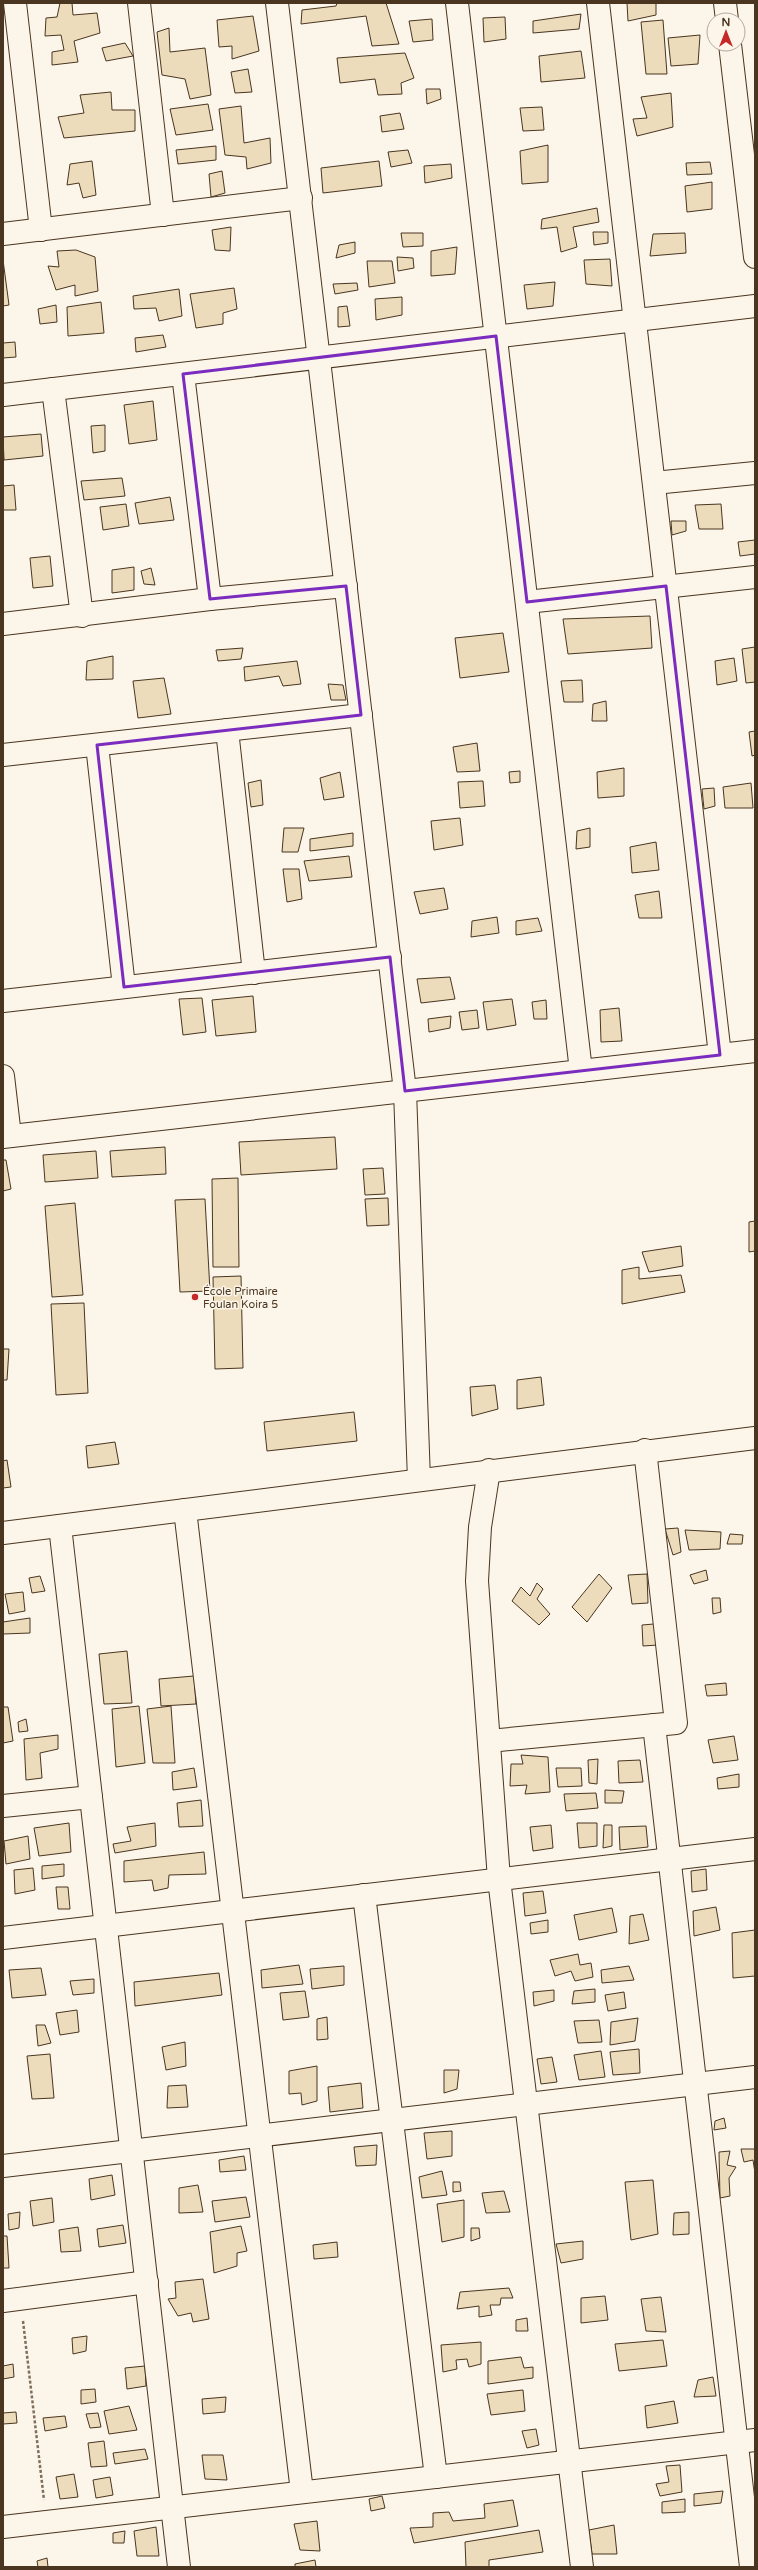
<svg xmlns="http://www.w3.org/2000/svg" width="758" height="2570" font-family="'Varela Round',sans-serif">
<rect width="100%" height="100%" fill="#fbf6e9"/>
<g fill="#ecdcbc" stroke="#4a3520">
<polygon points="60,3 72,3 73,15 97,13 100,33 74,41 78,62 52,65 52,52 64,50 61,35 45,36 46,18 57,17"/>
<polygon points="337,3 386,3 399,44 372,46 366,16 301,24 302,10 336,6"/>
<polygon points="627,3 656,3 656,15 628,21"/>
<polygon points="581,14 579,29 533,33 533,21"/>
<polygon points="253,16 259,51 232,59 232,46 219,47 217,20"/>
<polygon points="505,17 506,39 484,42 483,18"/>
<polygon points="432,19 433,40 413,42 409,21"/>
<polygon points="663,20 667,74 646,74 641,22"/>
<polygon points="169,28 170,52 205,48 211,95 190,99 185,79 162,75 157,32"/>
<polygon points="700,35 698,64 671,66 668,38"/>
<polygon points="125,43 133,56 106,61 102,48"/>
<polygon points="581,51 585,78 541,82 539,56"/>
<polygon points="405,53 414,78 401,83 402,94 378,95 375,79 340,83 337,58"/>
<polygon points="248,69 252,92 235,93 231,72"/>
<polygon points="426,89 440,89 441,99 427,104"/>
<polygon points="111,92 112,110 135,110 135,131 64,138 58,117 84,113 80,95"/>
<polygon points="671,93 673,127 637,136 633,119 647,118 641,97"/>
<polygon points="208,104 213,130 176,135 170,109"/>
<polygon points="241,106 244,143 270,138 271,163 247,169 246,157 225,155 219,109"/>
<polygon points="542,107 544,130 523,131 520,108"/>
<polygon points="400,113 404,129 382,132 380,116"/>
<polygon points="548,145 548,182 522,184 520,151"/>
<polygon points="216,146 216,160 178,164 176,150"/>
<polygon points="408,150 412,163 391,167 388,152"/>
<polygon points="92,161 96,195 83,198 79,183 67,185 70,164"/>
<polygon points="379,161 382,186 323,193 321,168"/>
<polygon points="710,162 712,174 687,175 686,163"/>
<polygon points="451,164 452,178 425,183 424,166"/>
<polygon points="222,171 225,193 211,197 209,174"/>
<polygon points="712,182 712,209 687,212 685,186"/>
<polygon points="597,208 599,222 573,227 577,247 561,252 557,227 541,229 542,219"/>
<polygon points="231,227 230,251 215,250 212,230"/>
<polygon points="593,232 608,232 608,243 594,245"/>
<polygon points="401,233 423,233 423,246 403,247"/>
<polygon points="685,233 686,253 650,256 653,234"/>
<polygon points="355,242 355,253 336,258 339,245"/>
<polygon points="457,247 455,274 431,276 431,251"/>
<polygon points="76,250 95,257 98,291 75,296 75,285 56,290 48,266 59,267 57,251"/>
<polygon points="397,257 413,258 414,268 398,271"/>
<polygon points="610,259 612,286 586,284 584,260"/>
<polygon points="3,260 9,305 3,306"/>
<polygon points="367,261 392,261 395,283 369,287"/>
<polygon points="555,282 553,306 527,309 524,285"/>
<polygon points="357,283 358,290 335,294 333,284"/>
<polygon points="234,288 237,309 223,313 223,324 196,328 190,294"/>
<polygon points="179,289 182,316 159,321 156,308 134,309 133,296"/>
<polygon points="402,297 402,315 376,320 375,299"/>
<polygon points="101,302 104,333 68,336 67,307"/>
<polygon points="56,305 57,322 40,324 38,309"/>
<polygon points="347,306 350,326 338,327 338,307"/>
<polygon points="163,335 166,347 136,352 135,338"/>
<polygon points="15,342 16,357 3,358 3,343"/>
<polygon points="153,401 157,440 129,444 124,405"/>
<polygon points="105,425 105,451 93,453 91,426"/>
<polygon points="41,434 43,456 4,460 3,437"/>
<polygon points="122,478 125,496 84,500 81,481"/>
<polygon points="14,485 16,510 3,510 3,486"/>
<polygon points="170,497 174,520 139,524 135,503"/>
<polygon points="126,504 129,526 103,530 100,507"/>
<polygon points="721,504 723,529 699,529 695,505"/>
<polygon points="671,521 686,521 686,531 672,535"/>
<polygon points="755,540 755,554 740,556 738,542"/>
<polygon points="50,556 53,586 33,588 30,558"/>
<polygon points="134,567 134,590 112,593 112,570"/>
<polygon points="151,568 155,585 144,584 141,571"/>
<polygon points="650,616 652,648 568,654 563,619"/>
<polygon points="503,633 509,672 460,678 455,638"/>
<polygon points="755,647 755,682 746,683 742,649"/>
<polygon points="243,648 241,659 218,661 216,650"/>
<polygon points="113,656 113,679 86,680 87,661"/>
<polygon points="734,658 737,681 717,685 715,661"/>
<polygon points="297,661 301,684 283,686 279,676 245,681 244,667"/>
<polygon points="164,678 171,714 138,718 133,681"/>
<polygon points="582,680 583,702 564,702 561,681"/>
<polygon points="328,684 343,685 346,700 331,700"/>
<polygon points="606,701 607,721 592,721 593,704"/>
<polygon points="755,731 755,755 752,756 749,732"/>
<polygon points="477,743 480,771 457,772 453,747"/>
<polygon points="624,768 624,796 598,798 597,772"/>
<polygon points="520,771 520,782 510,783 509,772"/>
<polygon points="340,772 344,797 324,800 320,778"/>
<polygon points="261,780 263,805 251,807 248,783"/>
<polygon points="483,781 485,806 460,808 458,782"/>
<polygon points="751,783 753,808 725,808 723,787"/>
<polygon points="714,788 715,806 704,809 702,789"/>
<polygon points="460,818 463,845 434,850 431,821"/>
<polygon points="284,828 304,828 298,852 282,852"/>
<polygon points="590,828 590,847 576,849 577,831"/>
<polygon points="353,833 353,846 310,851 310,839"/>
<polygon points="656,842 659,870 632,873 630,847"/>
<polygon points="349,856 352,877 309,881 304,861"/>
<polygon points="283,869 299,869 302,899 287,902"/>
<polygon points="444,888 448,909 420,914 414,892"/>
<polygon points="659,891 662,918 639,918 635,895"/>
<polygon points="497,917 499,933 471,937 472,921"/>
<polygon points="538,918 542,931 516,935 516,921"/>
<polygon points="450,977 455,999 421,1003 417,979"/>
<polygon points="253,996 256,1032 216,1036 212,1000"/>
<polygon points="202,998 206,1032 183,1035 179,999"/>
<polygon points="512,999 516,1025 487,1030 483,1002"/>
<polygon points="546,1000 547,1019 534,1019 532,1002"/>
<polygon points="619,1008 622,1041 601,1042 600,1010"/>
<polygon points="477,1010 479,1028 462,1030 459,1012"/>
<polygon points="451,1016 450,1028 429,1032 428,1019"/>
<polygon points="335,1137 337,1169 241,1175 239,1142"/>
<polygon points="165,1147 166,1174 112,1177 110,1151"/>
<polygon points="96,1151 98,1178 45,1182 43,1155"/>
<polygon points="3,1160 6,1160 11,1189 3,1191"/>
<polygon points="383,1168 385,1194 365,1195 363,1169"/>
<polygon points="238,1178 239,1267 213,1267 212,1179"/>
<polygon points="388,1198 389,1225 367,1226 365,1199"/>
<polygon points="205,1199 210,1291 180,1292 175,1200"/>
<polygon points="75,1203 83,1295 52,1297 45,1206"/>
<polygon points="755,1221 755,1251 749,1252 749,1222"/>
<polygon points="681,1246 683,1266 649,1272 642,1252"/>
<polygon points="639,1267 639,1279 681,1275 685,1292 622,1304 622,1270"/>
<polygon points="241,1276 243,1368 215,1369 213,1277"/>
<polygon points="84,1303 88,1393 56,1395 51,1304"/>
<polygon points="3,1349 9,1349 7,1380 3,1380"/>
<polygon points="541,1377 544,1405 517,1409 517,1380"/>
<polygon points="495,1385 498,1409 472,1416 470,1387"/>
<polygon points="354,1412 357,1441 267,1451 264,1422"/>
<polygon points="115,1442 119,1464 88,1468 86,1446"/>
<polygon points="7,1460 11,1487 3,1488 3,1461"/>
<polygon points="678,1528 681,1552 673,1555 665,1529"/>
<polygon points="685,1530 721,1532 720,1549 689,1550"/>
<polygon points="730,1534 743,1535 742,1544 727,1544"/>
<polygon points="706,1570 708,1580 694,1584 690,1575"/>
<polygon points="599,1574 612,1588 587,1622 572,1607"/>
<polygon points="647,1574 648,1603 632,1604 628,1575"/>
<polygon points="40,1576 45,1591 32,1593 29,1578"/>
<polygon points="537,1583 543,1589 537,1599 550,1614 539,1625 512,1601 521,1587 530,1596"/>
<polygon points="23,1592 25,1611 9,1614 5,1594"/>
<polygon points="712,1598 720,1598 721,1612 713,1614"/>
<polygon points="30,1618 30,1633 3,1634 3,1622"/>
<polygon points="654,1624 658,1645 643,1646 642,1625"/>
<polygon points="127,1651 132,1703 104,1704 99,1654"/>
<polygon points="194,1676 196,1704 161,1706 159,1679"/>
<polygon points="726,1683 727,1695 707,1696 705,1685"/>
<polygon points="139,1706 145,1763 116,1767 112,1709"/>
<polygon points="171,1706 175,1763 153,1763 147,1709"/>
<polygon points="3,1707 8,1707 13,1741 3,1743"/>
<polygon points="26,1719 28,1731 19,1732 18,1722"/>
<polygon points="58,1735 58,1749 40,1753 42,1778 26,1780 24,1739"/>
<polygon points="734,1736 738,1760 713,1763 708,1740"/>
<polygon points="521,1755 548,1757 550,1792 525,1794 527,1785 510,1786 511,1764 523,1764"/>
<polygon points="598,1759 597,1784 589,1783 588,1760"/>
<polygon points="640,1760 643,1782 619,1783 618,1761"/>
<polygon points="194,1768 197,1787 173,1790 172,1772"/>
<polygon points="556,1768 581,1768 582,1786 558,1787"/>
<polygon points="739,1774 739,1787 718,1789 717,1778"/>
<polygon points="605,1790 624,1791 622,1803 605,1803"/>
<polygon points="596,1793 598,1808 566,1811 564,1794"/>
<polygon points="201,1800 203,1826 179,1827 177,1803"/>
<polygon points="69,1823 71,1852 39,1856 34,1828"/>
<polygon points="155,1823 156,1846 115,1853 113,1844 131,1841 127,1827"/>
<polygon points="577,1823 597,1823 597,1846 579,1848"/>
<polygon points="551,1825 553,1848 533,1851 530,1827"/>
<polygon points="604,1825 612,1825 612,1846 603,1848"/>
<polygon points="646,1826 648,1847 620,1850 619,1827"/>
<polygon points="28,1836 30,1859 6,1864 4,1841"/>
<polygon points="204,1852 206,1874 169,1875 168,1888 154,1891 152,1880 124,1882 124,1861"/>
<polygon points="64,1864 64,1876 42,1879 42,1866"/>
<polygon points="33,1868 35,1890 15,1894 14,1870"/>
<polygon points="706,1869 707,1890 692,1892 691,1871"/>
<polygon points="56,1887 68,1887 70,1909 58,1909"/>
<polygon points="543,1891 546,1913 525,1916 523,1893"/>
<polygon points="716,1907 720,1930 694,1936 693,1911"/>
<polygon points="612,1908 617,1932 579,1940 574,1915"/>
<polygon points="643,1914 649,1940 629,1944 630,1916"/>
<polygon points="548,1920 548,1932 531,1934 530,1923"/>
<polygon points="755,1930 755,1976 733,1978 732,1933"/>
<polygon points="578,1954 580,1965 591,1963 593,1977 575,1981 571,1971 555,1976 550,1960"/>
<polygon points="299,1965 303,1984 262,1988 261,1970"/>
<polygon points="344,1966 344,1985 312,1989 310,1969"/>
<polygon points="629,1966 634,1980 602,1983 601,1970"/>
<polygon points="41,1968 46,1995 12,1998 9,1970"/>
<polygon points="219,1973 222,1995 135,2006 134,1982"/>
<polygon points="94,1979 94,1993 73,1995 70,1981"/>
<polygon points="595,1989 595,2002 572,2004 574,1991"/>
<polygon points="554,1990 554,2001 534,2006 533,1992"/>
<polygon points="305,1991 309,2017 283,2020 280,1993"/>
<polygon points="624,1992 626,2008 608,2011 605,1995"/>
<polygon points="77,2010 79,2032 60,2035 56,2013"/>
<polygon points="327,2017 328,2039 317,2040 317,2019"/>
<polygon points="638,2018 635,2041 610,2045 611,2022"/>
<polygon points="599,2020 602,2042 578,2043 574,2021"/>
<polygon points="36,2025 45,2025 51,2043 38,2046"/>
<polygon points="185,2042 186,2066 166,2070 162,2047"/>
<polygon points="639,2049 640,2073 613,2075 610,2052"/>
<polygon points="601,2051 605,2077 579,2080 574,2055"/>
<polygon points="50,2054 54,2098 32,2099 27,2056"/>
<polygon points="552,2057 557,2082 541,2084 537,2059"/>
<polygon points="317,2066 317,2101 302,2105 301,2093 289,2094 289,2071"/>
<polygon points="444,2070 459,2070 457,2089 444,2093"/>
<polygon points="361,2083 363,2108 330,2112 328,2087"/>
<polygon points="186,2085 188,2107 167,2108 168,2086"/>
<polygon points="724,2118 726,2128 714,2130 715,2121"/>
<polygon points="452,2131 452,2156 427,2159 424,2133"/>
<polygon points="377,2145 376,2165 356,2166 354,2147"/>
<polygon points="741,2149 755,2149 755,2173 753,2160 744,2162"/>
<polygon points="730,2151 727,2165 736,2167 729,2178 730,2196 720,2198 719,2152"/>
<polygon points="244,2156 246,2170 220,2172 219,2160"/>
<polygon points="442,2171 447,2195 422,2198 419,2177"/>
<polygon points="112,2175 115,2195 91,2200 89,2179"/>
<polygon points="653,2180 658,2234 631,2240 625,2182"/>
<polygon points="453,2182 460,2182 461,2191 453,2192"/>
<polygon points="198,2185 203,2212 179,2213 179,2188"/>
<polygon points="504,2191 510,2212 486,2213 482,2193"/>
<polygon points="246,2197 250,2217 215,2222 212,2201"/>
<polygon points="52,2198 54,2222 33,2226 30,2201"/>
<polygon points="464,2200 464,2237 442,2242 437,2204"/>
<polygon points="20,2212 19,2228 9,2230 8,2214"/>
<polygon points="689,2212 689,2234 673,2235 674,2213"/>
<polygon points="123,2225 126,2243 99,2247 97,2229"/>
<polygon points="241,2226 247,2251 237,2253 237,2266 214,2273 210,2232"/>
<polygon points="78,2227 81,2251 61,2252 59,2230"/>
<polygon points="471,2228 479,2228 480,2238 471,2241"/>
<polygon points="3,2236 7,2236 9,2268 3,2268"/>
<polygon points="583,2241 583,2259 561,2263 556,2244"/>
<polygon points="337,2242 338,2257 314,2259 313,2245"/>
<polygon points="203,2279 209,2319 193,2322 191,2313 178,2316 168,2299 176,2298 175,2282"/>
<polygon points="509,2288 513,2298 501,2298 500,2305 490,2305 492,2315 479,2317 479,2306 457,2309 460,2292"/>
<polygon points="605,2296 608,2320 581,2323 581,2298"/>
<polygon points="661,2297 666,2332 646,2331 641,2299"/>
<polygon points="527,2318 528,2331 516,2331 516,2320"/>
<polygon points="87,2336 86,2351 73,2354 72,2338"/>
<polygon points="663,2340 667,2366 619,2371 615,2344"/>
<polygon points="481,2342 481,2364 469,2367 467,2359 456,2360 457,2369 443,2372 441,2345"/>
<polygon points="521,2357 524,2368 533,2367 533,2378 488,2384 488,2361"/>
<polygon points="13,2364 14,2377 3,2379 3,2366"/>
<polygon points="145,2366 146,2386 127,2389 125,2368"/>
<polygon points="713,2377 716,2396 694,2397 698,2380"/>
<polygon points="95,2389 96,2402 81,2404 81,2390"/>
<polygon points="523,2390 525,2411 491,2415 487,2394"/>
<polygon points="226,2397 225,2412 203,2414 202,2399"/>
<polygon points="674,2401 678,2423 647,2428 645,2406"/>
<polygon points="129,2406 137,2430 109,2434 104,2411"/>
<polygon points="16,2412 17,2423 3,2424 3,2413"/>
<polygon points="98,2413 101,2427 90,2428 86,2414"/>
<polygon points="65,2416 67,2427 45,2431 43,2418"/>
<polygon points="536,2429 539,2445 527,2448 522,2431"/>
<polygon points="104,2441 107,2466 91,2467 88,2443"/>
<polygon points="145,2449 148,2459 115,2464 113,2453"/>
<polygon points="202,2455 223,2455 227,2480 205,2479"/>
<polygon points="680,2465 682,2492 660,2496 656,2484 669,2482 666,2466"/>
<polygon points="74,2474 78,2497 60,2499 56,2477"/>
<polygon points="110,2477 113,2495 96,2498 93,2480"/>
<polygon points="723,2491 721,2503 694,2506 694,2494"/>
<polygon points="382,2496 385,2508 371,2511 369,2499"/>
<polygon points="685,2499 685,2512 662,2513 662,2502"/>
<polygon points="513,2500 518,2526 414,2543 410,2528 433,2527 433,2513 449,2512 453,2521 485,2518 484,2504"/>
<polygon points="317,2521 320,2551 300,2550 294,2524"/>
<polygon points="614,2525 617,2554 592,2554 589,2530"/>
<polygon points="156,2527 159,2556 137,2556 134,2531"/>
<polygon points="539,2530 543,2552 489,2560 489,2567 466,2567 465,2542"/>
<polygon points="125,2531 124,2543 113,2543 113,2533"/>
<polygon points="47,2558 48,2567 38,2567 37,2561"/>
<polygon points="315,2560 316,2567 295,2567 295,2564"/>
</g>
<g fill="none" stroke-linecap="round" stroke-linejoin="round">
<g stroke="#4a3520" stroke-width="24">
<g id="minor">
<polyline points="15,3 41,230"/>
<polyline points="139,3 163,215"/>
<polyline points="277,3 405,1091 419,1480"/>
<polyline points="457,3 581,1071"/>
<polyline points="598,3 720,1055"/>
<polyline points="725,3 727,20"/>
<polyline points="730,44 755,257"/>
<polyline points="3,234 301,198"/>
<polyline points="183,374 210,599"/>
<polyline points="53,389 82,616"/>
<polyline points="3,395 755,306"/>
<polyline points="654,483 755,473"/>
<polyline points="527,602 755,577"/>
<polyline points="3,624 210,599 346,586"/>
<polyline points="227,730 254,973"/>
<polyline points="97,745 124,987"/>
<polyline points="3,755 361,715"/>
<polyline points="3,1001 390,957"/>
<polyline points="3,1076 10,1136"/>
<polyline points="3,1137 755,1051"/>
<polyline points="489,1470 480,1527 477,1581 499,1879 582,2567"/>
<polyline points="185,1510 302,2492"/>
<polyline points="60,1526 179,2567"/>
<polyline points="3,1533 755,1438"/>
<polyline points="654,1725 751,2567"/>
<polyline points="489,1741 676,1723 645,1450"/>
<polyline points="3,1806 91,1797"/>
<polyline points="364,1895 436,2477"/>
<polyline points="3,1938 755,1849"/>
<polyline points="3,2166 755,2077"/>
<polyline points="3,2301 147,2282"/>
<polyline points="3,2527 755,2440"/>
</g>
</g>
<polyline stroke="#7f6f5c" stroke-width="2.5" stroke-dasharray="3 2" stroke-linecap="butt" points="23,2321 44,2500"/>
<use href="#minor" stroke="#fbf6e9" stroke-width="22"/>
</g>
<path fill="none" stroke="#7b2cbf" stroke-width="3" stroke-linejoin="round" d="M496 336 527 602 666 586 720 1055 405 1091 390 957 124 987 97 745 361 715 346 586 210 599 183 374Z"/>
<circle fill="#c62828" stroke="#fbf6e9" stroke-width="1.5" cx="195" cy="1297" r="4"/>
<g text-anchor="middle" stroke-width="3" stroke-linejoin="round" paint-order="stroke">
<g font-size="11" fill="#4a3520" stroke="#fbf6e9" text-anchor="start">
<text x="203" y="1295">École Primaire<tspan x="203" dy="13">Foulan Koira 5</tspan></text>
</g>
</g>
<rect width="758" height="2570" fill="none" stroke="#4a3520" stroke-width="8"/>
<g transform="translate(726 32)"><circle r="19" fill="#fbf6e9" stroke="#b4a999"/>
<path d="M0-3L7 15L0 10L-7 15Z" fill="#c62828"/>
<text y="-6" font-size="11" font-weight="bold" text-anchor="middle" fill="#4a3520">N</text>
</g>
</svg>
